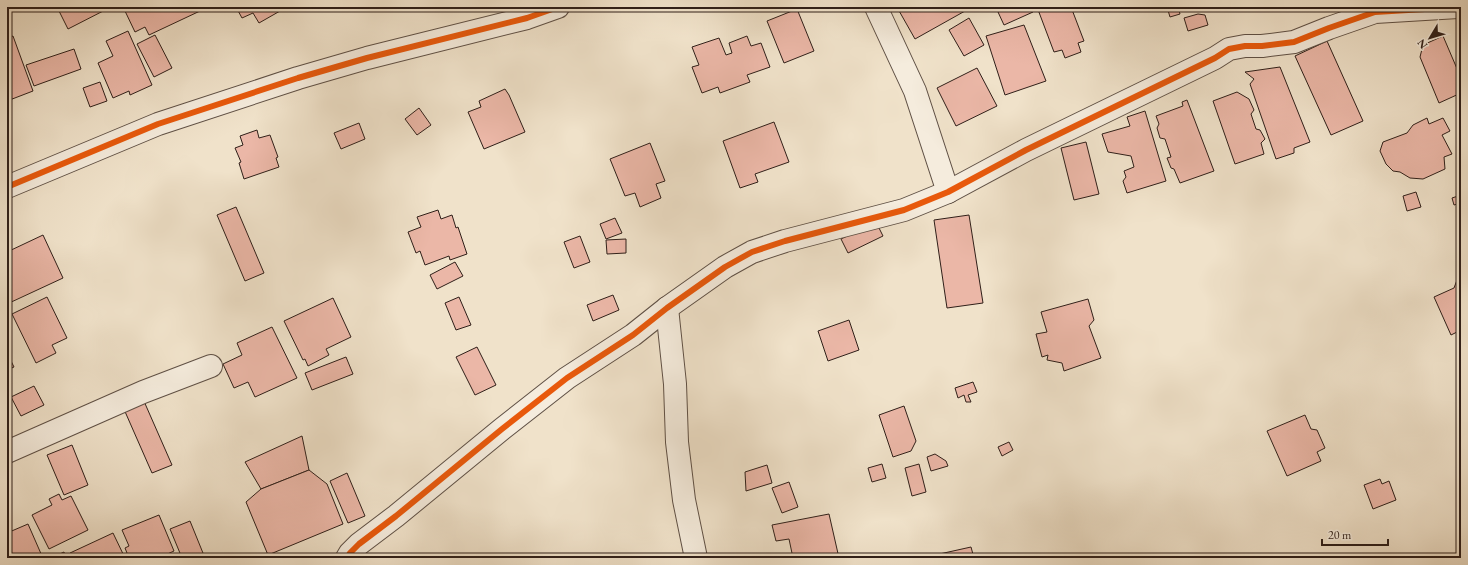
<svg xmlns="http://www.w3.org/2000/svg" width="1468" height="565" font-family="'EB Garamond',serif">
<rect width="100%" height="100%" fill="#f0e2ca"/>
<filter id="stains"><feTurbulence type="fractalNoise" baseFrequency=".005" numOctaves="4"/><feColorMatrix values="0 0 0 0 .2 0 0 0 0 .09 0 0 0 0 .02 0 0 0 .5 -.17"/></filter>
<radialGradient id="worn" r=".72"><stop offset=".6" stop-color="#630" stop-opacity="0"/><stop offset="1" stop-color="#630" stop-opacity=".3"/></radialGradient>
<g fill="#ebb7a7" stroke="#2f1f19">
<polygon points="57,7 109,7 109,8 68,29"/>
<polygon points="133,7 198,7 200,11 149,35 145,27 135,32 125,11"/>
<polygon points="236,7 278,7 280,11 259,23 253,13 242,18"/>
<polygon points="902,7 963,7 965,11 915,39 898,9"/>
<polygon points="1010,7 1031,7 1033,12 1004,25 998,12"/>
<polygon points="1037,7 1071,7 1084,41 1078,43 1081,52 1065,58 1062,50 1054,52"/>
<polygon points="1167,7 1178,7 1180,14 1170,17"/>
<polygon points="797,9 814,51 784,63 767,21"/>
<polygon points="1198,14 1205,15 1208,25 1188,31 1184,18"/>
<polygon points="969,18 984,45 964,56 949,30"/>
<polygon points="1024,25 1046,81 1005,95 986,36"/>
<polygon points="128,31 152,85 130,95 129,91 113,98 98,63 113,56 106,41"/>
<polygon points="155,35 172,68 154,77 137,44"/>
<polygon points="13,36 33,91 7,101 7,38"/>
<polygon points="747,36 751,46 761,43 770,67 747,75 750,82 720,93 718,87 702,93 692,67 699,65 692,47 719,38 726,55 732,53 729,43"/>
<polygon points="1443,36 1461,78 1461,93 1439,103 1420,57 1423,45"/>
<polygon points="1327,41 1363,121 1331,135 1295,56"/>
<polygon points="74,49 81,69 34,86 26,65"/>
<polygon points="1280,67 1310,142 1294,148 1294,153 1276,159 1250,84 1254,79 1245,72"/>
<polygon points="977,68 997,106 956,126 937,88"/>
<polygon points="100,82 107,101 90,107 83,88"/>
<polygon points="505,89 509,95 525,132 484,149 468,112 481,107 479,101"/>
<polygon points="1237,92 1249,99 1254,110 1251,114 1256,129 1260,130 1265,139 1261,143 1264,154 1235,164 1213,101"/>
<polygon points="1187,100 1214,171 1180,183 1174,169 1171,168 1167,158 1171,157 1165,139 1160,138 1157,128 1159,124 1156,116 1183,106 1182,102"/>
<polygon points="419,108 431,125 417,135 405,119"/>
<polygon points="1145,111 1166,181 1127,193 1123,181 1126,177 1124,171 1134,167 1131,156 1108,152 1102,134 1130,126 1127,117"/>
<polygon points="1427,118 1429,124 1443,118 1450,131 1442,135 1452,154 1444,157 1445,169 1423,179 1410,178 1400,172 1393,171 1386,164 1380,151 1383,142 1407,133 1413,125"/>
<polygon points="774,122 789,162 755,174 758,182 740,188 723,141"/>
<polygon points="359,123 365,139 341,149 334,133"/>
<polygon points="257,130 259,138 270,135 278,157 276,158 279,167 244,179 239,163 241,162 235,148 243,145 240,136"/>
<polygon points="1086,142 1099,194 1074,200 1061,148"/>
<polygon points="650,143 665,181 656,184 661,198 640,207 635,193 625,196 610,159"/>
<polygon points="1416,192 1421,207 1407,211 1403,196"/>
<polygon points="1461,195 1461,203 1454,205 1452,198"/>
<polygon points="236,207 264,273 245,281 217,215"/>
<polygon points="438,210 441,219 452,215 456,228 458,227 467,254 450,260 449,256 425,265 420,251 416,253 408,232 421,227 417,217"/>
<polygon points="969,215 983,303 947,308 934,220"/>
<polygon points="615,218 622,233 606,239 600,224"/>
<polygon points="876,222 883,236 848,253 841,239"/>
<polygon points="43,235 63,278 7,304 7,252"/>
<polygon points="580,236 590,262 574,268 564,242"/>
<polygon points="626,239 626,253 607,254 606,240"/>
<polygon points="455,262 463,276 437,289 430,275"/>
<polygon points="1461,279 1461,330 1451,335 1434,297 1454,288 1457,280"/>
<polygon points="613,295 619,310 593,321 587,305"/>
<polygon points="47,297 67,338 52,345 56,353 36,363 12,314"/>
<polygon points="459,297 471,325 456,330 445,303"/>
<polygon points="333,298 351,337 326,349 329,355 308,366 305,359 303,360 284,321"/>
<polygon points="1088,299 1094,320 1089,326 1101,358 1064,371 1062,363 1047,360 1048,355 1042,357 1036,334 1047,332 1041,312"/>
<polygon points="849,320 859,350 828,361 818,331"/>
<polygon points="272,327 297,378 255,397 248,382 234,388 223,364 242,355 237,343"/>
<polygon points="477,347 496,385 475,395 456,357"/>
<polygon points="7,353 14,367 7,370"/>
<polygon points="346,357 353,374 312,390 305,373"/>
<polygon points="973,382 977,392 968,395 971,402 966,402 964,395 958,398 955,388"/>
<polygon points="34,386 44,405 21,416 11,397"/>
<polygon points="143,399 172,465 152,473 123,407"/>
<polygon points="904,406 916,441 911,451 893,457 879,415"/>
<polygon points="1305,415 1311,429 1317,430 1325,448 1317,452 1321,461 1287,476 1267,431"/>
<polygon points="302,436 309,470 261,489 245,462"/>
<polygon points="1009,442 1013,450 1002,456 998,447"/>
<polygon points="72,445 88,485 64,495 47,455"/>
<polygon points="935,454 946,461 948,466 931,471 927,457"/>
<polygon points="882,464 886,478 872,482 868,468"/>
<polygon points="919,464 926,492 912,496 905,468"/>
<polygon points="767,465 772,483 746,491 745,472"/>
<polygon points="309,470 327,484 343,524 268,555 246,502 261,489"/>
<polygon points="347,473 365,516 348,523 330,481"/>
<polygon points="1380,479 1382,484 1389,481 1396,500 1373,509 1364,485"/>
<polygon points="789,482 798,507 782,513 772,488"/>
<polygon points="59,494 62,500 71,496 88,530 49,549 32,515 52,505 49,499"/>
<polygon points="829,514 839,558 793,558 789,539 776,541 772,525"/>
<polygon points="159,515 174,551 163,556 164,558 129,558 125,548 129,546 122,530"/>
<polygon points="190,521 205,558 182,558 170,529"/>
<polygon points="28,524 42,556 39,558 7,558 7,533"/>
<polygon points="113,533 125,558 72,558 70,553"/>
<polygon points="971,547 974,558 926,557"/>
<polygon points="64,552 66,558 51,558"/>
</g>
<g fill="none" stroke-linecap="round" stroke-linejoin="round">
<g stroke="#5f5045" stroke-width="24">
<g id="minor">
<polyline points="876,7 915,91 948,192"/>
<polyline points="7,187 158,124 298,78 367,58 527,18 558,7"/>
<polyline points="667,308 675,384 677,442 684,500 696,558"/>
<polyline points="7,452 143,392 211,366"/>
<polyline points="347,558 350,553 359,544 396,516 502,429 567,378 633,335 667,308 725,267 752,252 785,241 904,210 948,192 1026,150 1215,58 1229,49 1245,46 1262,46 1294,42 1329,28 1375,12 1458,7"/>
</g>
</g>
<use href="#minor" stroke="#f5ecdd" stroke-width="22"/>
<g stroke="#f5ecdd" stroke-width="8">
<g id="cycleway">
<polyline points="7,187 158,124 298,78 367,58 527,18 558,7"/>
<polyline points="347,558 350,553 359,544 396,516 502,429 567,378 633,335 667,308 725,267 752,252 785,241 904,210 948,192 1026,150 1215,58 1229,49 1245,46 1262,46 1294,42 1329,28 1375,12 1458,7"/>
</g>
</g>
<use href="#cycleway" stroke="#e8590c" stroke-width="6"/>
</g>
<rect width="1468" height="565" fill="none" stroke="#f0e2ca" stroke-width="24"/>
<rect x="8" y="8" width="1452" height="549" fill="none" stroke="#2f1f19" stroke-width="2"/>
<rect x="12" y="12" width="1444" height="541" fill="none" stroke="#2f1f19"/>
<g transform="translate(1430 38) rotate(232)" stroke="#f5ecdd" stroke-width="3" paint-order="stroke">
<path d="M0-3L7 15L0 10L-7 15Z" fill="#2f1f19"/>
<text y="-6" font-size="11" font-weight="bold" text-anchor="middle" fill="#2f1f19">N</text>
</g>
<path d="M1322 539v6h66v-6" fill="none" stroke="#2f1f19" stroke-width="2"/>
<text x="1328" y="539" font-size="12" fill="#2f1f19" stroke="#f5ecdd" stroke-width="3" paint-order="stroke">20 m</text>
<rect width="100%" height="100%" filter="url(#stains)"/>
<rect width="100%" height="100%" fill="url(#worn)"/>
</svg>
